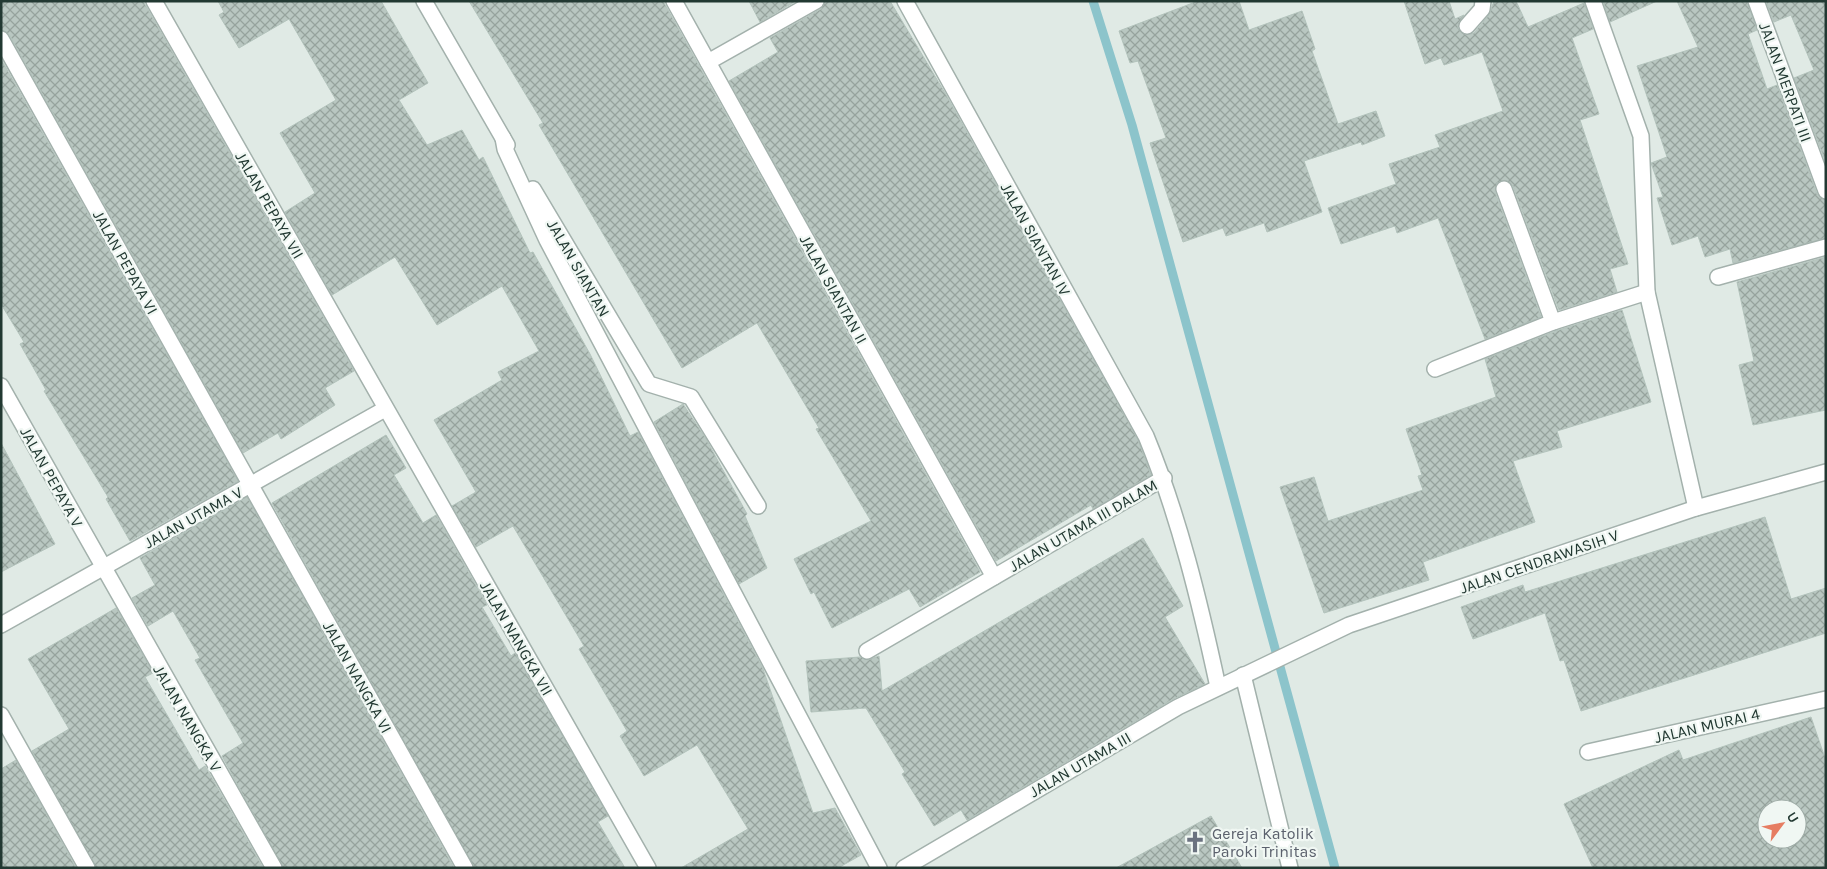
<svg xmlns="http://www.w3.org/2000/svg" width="1827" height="869" font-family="Karla,sans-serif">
<defs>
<pattern id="building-cross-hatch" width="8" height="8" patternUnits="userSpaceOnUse" patternTransform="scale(1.25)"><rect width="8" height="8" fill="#b9c7c1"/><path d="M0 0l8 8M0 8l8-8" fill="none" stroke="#96a39d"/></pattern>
</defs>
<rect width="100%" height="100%" fill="#e0eae5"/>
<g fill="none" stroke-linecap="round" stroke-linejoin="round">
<polyline stroke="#8cc4cb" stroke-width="9" points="1093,1 1132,125 1335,868"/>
</g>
<g fill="url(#building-cross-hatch)" stroke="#b3c3bc" fill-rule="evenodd">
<polygon points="1,1 143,1 354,371 325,388 335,405 281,439 278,433 243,453 9,34 1,30"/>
<polygon points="218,1 381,1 428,83 399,100 427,145 462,130 479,160 483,157 530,253 533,252 590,354 630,436 638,432 763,669 813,813 835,808 861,855 838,868 681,868 748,829 697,745 644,776 620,736 627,731 579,649 584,646 513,526 476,547 452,506 476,492 434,420 502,380 498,372 539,351 502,286 437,325 395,257 332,295 285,212 315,193 280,133 336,100 289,19 239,48 219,15 224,12"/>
<polygon points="469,1 663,1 980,572 920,607 909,589 832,628 814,592 811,594 794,559 871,521 816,429 819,428 757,323 682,368 539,125 543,123"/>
<polygon points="749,1 796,1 760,22"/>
<polygon points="825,1 890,1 945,93 1138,440 1151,475 1093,509 1091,505 996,561 729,81 778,52 770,38 821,9"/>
<polygon points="1198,1 1239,1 1249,30 1302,11 1315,49 1312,51 1338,124 1376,111 1385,136 1362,145 1361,142 1304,161 1322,212 1267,232 1264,223 1226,236 1223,228 1183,242 1150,143 1166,138 1138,61 1130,63 1119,31"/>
<polygon points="1404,1 1449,1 1455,19 1464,15 1458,24 1458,28 1466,35 1474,33 1489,15 1494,1 1516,1 1528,27 1584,3 1593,29 1572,38 1599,114 1580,120 1628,264 1610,269 1617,292 1559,310 1513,186 1505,180 1497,183 1495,192 1541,317 1485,339 1438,218 1397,233 1395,226 1341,244 1328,208 1396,184 1389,164 1440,147 1435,135 1503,111 1482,52 1444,65 1441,58 1425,64"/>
<polygon points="1603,1 1657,1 1610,22"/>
<polygon points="1677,1 1747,1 1757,30 1748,34 1767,89 1777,85 1817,194 1826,200 1826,238 1733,263 1730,249 1705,257 1698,236 1672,245 1657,198 1663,197 1651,163 1667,157 1637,66 1698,47"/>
<polygon points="1766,1 1826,1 1826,163 1794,78 1814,70 1791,15 1774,22"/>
<polygon points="1,59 238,481 130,541 106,499 108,497 44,391 46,390 20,344 24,342 1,304"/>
<polygon points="1826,257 1826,410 1753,425 1739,365 1754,361 1737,282"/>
<polygon points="1622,310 1651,402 1557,431 1562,447 1513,461 1535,522 1423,562 1429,580 1324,613 1280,487 1314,477 1328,521 1423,490 1418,476 1422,475 1406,429 1496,397 1485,359 1556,331"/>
<polygon points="683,404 706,439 747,514 745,516 767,568 739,584 654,422"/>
<polygon points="386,435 406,468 394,475 423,523 436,515 487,605 482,607 511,656 515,653 608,816 598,822 625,868 474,868 272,503"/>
<polygon points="1,443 55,544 1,572"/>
<polygon points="247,497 454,868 283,868 222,756 243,743 195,660 200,658 173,611 148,626 132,598 155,585 140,558"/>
<polygon points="1765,517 1791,599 1826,588 1826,633 1581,711 1564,660 1560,661 1545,613 1473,639 1461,607 1523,585 1525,592"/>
<polygon points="1143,538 1183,606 1165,617 1205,684 1173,699 967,820 961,810 934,826 902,774 905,772 866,708 811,712 806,661 860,657 868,660 879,656 882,691"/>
<polygon points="116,608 153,673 145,677 199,770 205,766 263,868 96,868 32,751 69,729 28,659"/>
<path d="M1811 717 1826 761V868H1593L1564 804 1679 750 1683 760ZM1767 809H1797V839H1767Z"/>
<polygon points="16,760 76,868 1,868 1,769"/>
<polygon points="1211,816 1242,868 1116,868"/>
</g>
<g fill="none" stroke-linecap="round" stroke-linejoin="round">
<g stroke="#a3b1ac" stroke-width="18">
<g id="minor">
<polyline points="154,1 648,868"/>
<polyline points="424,1 507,145"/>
<polyline points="674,1 994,577"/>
<path d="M905 1 1146 436C1179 516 1200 603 1218 687"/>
<polyline points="1593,1 1641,136 1647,292 1696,508"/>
<polyline points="1756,1 1826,191"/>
<polyline points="1467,26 1482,9 1483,1"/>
<polyline points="1,39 465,868"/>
<polyline points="708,62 816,1"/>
<polyline points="503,138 505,149 547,240 879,868"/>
<polyline points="533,189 649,384 691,397 758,506"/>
<polyline points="1504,189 1553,322"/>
<polyline points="1718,277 1826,247"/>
<polyline points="1435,369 1553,322 1647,292"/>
<polyline points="1,386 274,868"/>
<polyline points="1,625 385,409"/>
<polyline points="867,651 1164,478"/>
<polyline points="1243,675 1290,868"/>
<polyline points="1,715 87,868"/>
<polyline points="1588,752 1826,699"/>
<polyline points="904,868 1178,707 1349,625 1696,508 1826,472"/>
</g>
</g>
<use href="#minor" stroke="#fff" stroke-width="15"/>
</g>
<defs>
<g id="church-bare" transform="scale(1.725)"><path d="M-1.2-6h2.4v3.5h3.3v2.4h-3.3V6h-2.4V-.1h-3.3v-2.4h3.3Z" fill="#6b7280" stroke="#f0f7f3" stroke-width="2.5" paint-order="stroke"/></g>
</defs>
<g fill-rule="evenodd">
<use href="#church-bare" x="1195" y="842"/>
</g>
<g text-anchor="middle" stroke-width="4.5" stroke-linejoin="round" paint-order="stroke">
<g font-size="16" fill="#223932" stroke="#f0f7f3">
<text transform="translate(1786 82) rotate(70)" y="6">JALAN MERPATI III</text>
<text transform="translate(270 205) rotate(60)" y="6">JALAN PEPAYA VII</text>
<text transform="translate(1036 239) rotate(61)" y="6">JALAN SIANTAN IV</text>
<text transform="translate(126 262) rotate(61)" y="6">JALAN PEPAYA VI</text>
<text transform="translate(579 268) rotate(60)" y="6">JALAN SIANTAN</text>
<text transform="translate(834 289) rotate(61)" y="6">JALAN SIANTAN II</text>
<text transform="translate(52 477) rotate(61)" y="6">JALAN PEPAYA V</text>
<text transform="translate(193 517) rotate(-29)" y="6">JALAN UTAMA V</text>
<text transform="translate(1083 525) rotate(-30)" y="6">JALAN UTAMA III DALAM</text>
<text transform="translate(1539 561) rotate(-19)" y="6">JALAN CENDRAWASIH V</text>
<text transform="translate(517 638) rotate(60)" y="6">JALAN NANGKA VII</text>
<text transform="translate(358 677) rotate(61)" y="6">JALAN NANGKA VI</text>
<text transform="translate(188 718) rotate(60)" y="6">JALAN NANGKA V</text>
<text transform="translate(1707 725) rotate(-13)" y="6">JALAN MURAI 4</text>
<text transform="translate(1080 764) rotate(-30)" y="6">JALAN UTAMA III</text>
</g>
<g font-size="16" fill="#5b616d" stroke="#f0f7f3" text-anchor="start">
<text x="1212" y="839">Gereja Katolik<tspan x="1212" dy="18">Paroki Trinitas</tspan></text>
</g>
</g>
<rect width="1827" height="869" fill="none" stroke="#223932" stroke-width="5"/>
<g transform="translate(1782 824) rotate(58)"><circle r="24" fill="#f0f7f3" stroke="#9eaba6"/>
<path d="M0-4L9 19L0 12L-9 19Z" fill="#e67d62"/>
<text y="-8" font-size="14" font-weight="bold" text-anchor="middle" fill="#223932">U</text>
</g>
</svg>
